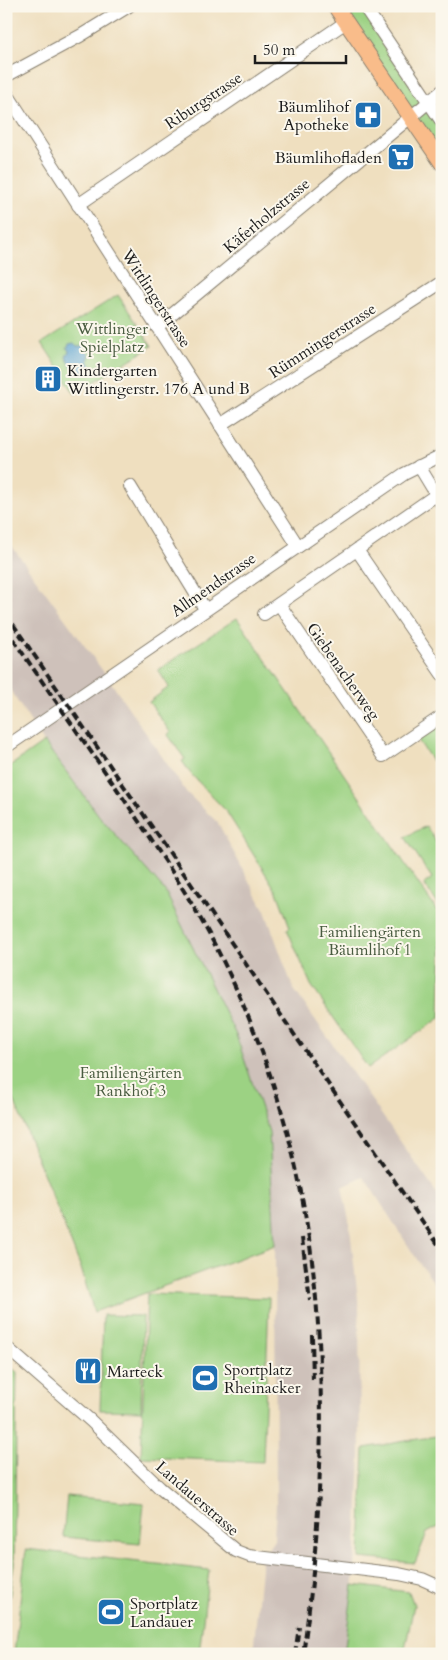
<svg xmlns="http://www.w3.org/2000/svg" width="448" height="1660" font-family="Cardo,serif">
<rect width="100%" height="100%" fill="#fbf7ec"/>
<filter id="ink" filterUnits="userSpaceOnUse"><feTurbulence type="fractalNoise" baseFrequency=".02" numOctaves="2"/><feDisplacementMap in="SourceGraphic" scale="10" xChannelSelector="R" yChannelSelector="G"/><feConvolveMatrix kernelMatrix="1 2 1 2 8 2 1 2 1" color-interpolation-filters="sRGB"/></filter>
<filter id="wash" filterUnits="userSpaceOnUse"><feTurbulence type="fractalNoise" baseFrequency=".0096" numOctaves="4" result="noise"/><feDisplacementMap in="SourceGraphic" scale="20" xChannelSelector="R" yChannelSelector="G"/><feGaussianBlur stdDeviation="1.12" result="paint"/><feColorMatrix in="noise" values="0 0 0 0 0 0 0 0 0 0 0 0 0 0 0 0 0 1.4 0 .05"/><feComposite in="paint" operator="in"/></filter>
<g filter="url(#wash)">
<rect width="100%" height="100%" fill="#efdfbf"/>
<polygon fill="#cec1ba" points="6,538 108,678 187,793 218,823 265,911 293,988 442,1201 442,1293 420,1264 364,1177 342,1187 349,1220 359,1308 360,1456 355,1570 349,1628 344,1654 253,1654 262,1558 274,1540 276,1505 275,1245 269,1132 165,891 100,817 44,742 6,684"/>
<g fill="#9cd283" stroke="#5c7750">
<polygon points="335,6 364,6 442,122 442,163"/>
<polygon points="118,295 152,346 75,394 42,343"/>
<polygon points="237,618 442,918 440,1018 368,1068 311,985 287,929 290,927 277,892 226,811 191,774 182,761 185,759 168,735 170,732 149,702 169,687 158,670"/>
<polygon points="442,724 442,775 418,740"/>
<polygon points="44,742 100,817 165,891 236,1035 269,1132 275,1245 94,1312 81,1268 6,1080 6,769"/>
<polygon points="426,826 442,851 442,910 424,884 432,878 405,837"/>
<polygon points="147,1294 269,1298 263,1462 141,1457"/>
<polygon points="103,1315 143,1316 141,1411 100,1410"/>
<polygon points="6,1364 17,1372 14,1564 6,1622"/>
<polygon points="442,1434 442,1525 427,1533 415,1563 360,1558 364,1448 436,1436"/>
<polygon points="67,1496 144,1503 140,1544 63,1537"/>
<polygon points="26,1549 209,1570 199,1654 14,1654"/>
<polygon points="353,1585 409,1592 414,1605 404,1654 344,1654"/>
</g>
<polygon fill="#59a1d0" stroke="#3a5e76" points="74,343 77,346 83,346 90,355 88,360 91,366 88,372 81,373 77,366 72,367 66,357 69,351 67,348 69,344"/>
</g>
<g filter="url(#ink)">
<g fill="none" stroke-linecap="round" stroke-linejoin="round">
<g stroke="#867e6e" stroke-width="14">
<g id="minor">
<polyline points="364,6 442,122"/>
<polyline points="6,76 80,36 129,6"/>
<polyline points="6,92 298,546"/>
<polyline points="78,205 346,22"/>
<polyline points="157,327 442,91"/>
<polyline points="220,425 442,282"/>
<polyline points="419,466 442,504"/>
<polyline points="130,486 205,609"/>
<polyline points="357,550 442,674"/>
<polyline points="279,604 383,756 442,716"/>
<polyline points="264,614 436,495"/>
<polyline points="6,747 404,474 442,455"/>
<polyline points="6,1347 91,1421 160,1488 236,1551 249,1556 399,1574 422,1579 442,1588"/>
</g>
</g>
<g stroke="#867e6e" stroke-width="17">
<polyline id="major" points="335,6 442,163"/>
</g>
<use href="#minor" stroke="#fff" stroke-width="12"/>
<use href="#major" stroke="#f9bc8a" stroke-width="15"/>
<g stroke="#1c1c1c" stroke-width="4" stroke-dasharray="8 4" stroke-linecap="butt">
<polyline points="6,614 442,1250"/>
<path d="M6 629C43 683 80 736 117 789 152 841 188 893 217 949 302 1116 326 1280 320 1466 318 1529 312 1592 303 1654"/>
<polyline points="302,1238 310,1300"/>
<polyline points="312,1335 313,1382"/>
<polyline points="295,1654 299,1627"/>
</g>
</g>
</g>
<defs>
<g id="pharmacy-square" transform="scale(1.4375)"><rect x="-9" y="-9" width="18" height="18" rx="4" fill="#1f6fb2" stroke="#fbf7ec"/><path d="M-2-6h4v4h4v4h-4v4h-4v-4h-4v-4h4Z" fill="#fff"/></g>
<g id="supermarket-square" transform="scale(1.4375)"><rect x="-9" y="-9" width="18" height="18" rx="4" fill="#1f6fb2" stroke="#fbf7ec"/><path d="M-6-5.5h2.5l.6 2H6L4.5 2H-2.5L-4.4-4H-6ZM-1.5 3.2a1.3 1.3 0 1 0 .1 0ZM3 3.2a1.3 1.3 0 1 0 .1 0Z" fill="#fff"/></g>
<g id="building-square" transform="scale(1.4375)"><rect x="-9" y="-9" width="18" height="18" rx="4" fill="#1f6fb2" stroke="#fbf7ec"/><path d="M-4-6H4V6H1V3H-1V6H-4ZM-2.5-4.3h1.7v1.8h-1.7ZM.8-4.3h1.7v1.8H.8ZM-2.5-1h1.7V.8h-1.7ZM.8-1h1.7V.8H.8Z" fill="#fff"/></g>
<g id="restaurant-square" transform="scale(1.4375)"><rect x="-9" y="-9" width="18" height="18" rx="4" fill="#1f6fb2" stroke="#fbf7ec"/><path d="M-5-6h1v4h1v-4h1v4h1v-4h1v5L-1.5 .5V6h-2V.5L-5-1ZM5-6V6H3V1.5H1.5Q1.5-4 5-6Z" fill="#fff"/></g>
<g id="stadium-square" transform="scale(1.4375)"><rect x="-9" y="-9" width="18" height="18" rx="4" fill="#1f6fb2" stroke="#fbf7ec"/><path d="M0-5a6.5 5 0 1 0 0 10a6.5 5 0 1 0 0-10ZM-3.5-1.8h7v3.6h-7Z" fill="#fff"/></g>
</defs>
<g fill-rule="evenodd">
<use href="#pharmacy-square" x="368" y="115"/>
<use href="#supermarket-square" x="401" y="157"/>
<use href="#building-square" x="48" y="379"/>
<use href="#restaurant-square" x="88" y="1371"/>
<use href="#stadium-square" x="205" y="1378"/>
<use href="#stadium-square" x="111" y="1612"/>
</g>
<g text-anchor="middle" stroke-width="4" stroke-linejoin="round" paint-order="stroke">
<g font-size="16" fill="#1c1c1c" stroke="#fbf7ec">
<text transform="translate(203 100) rotate(-34)" y="6">Riburgstrasse</text>
<text transform="translate(266 215) rotate(-40)" y="6">Käferholzstrasse</text>
<text transform="translate(157 298) rotate(57)" y="6">Wittlingerstrasse</text>
<text transform="translate(322 340) rotate(-33)" y="6">Rümmingerstrasse</text>
<text transform="translate(213 584) rotate(-35)" y="6">Allmendstrasse</text>
<text transform="translate(344 671) rotate(55)" y="6">Giebenacherweg</text>
<text transform="translate(198 1498) rotate(41)" y="6">Landauerstrasse</text>
</g>
<g font-size="16" fill="#1c1c1c" stroke="#fbf7ec" text-anchor="start">
<text x="349" y="112" text-anchor="end">Bäumlihof<tspan x="349" dy="18">Apotheke</tspan></text>
<text x="382" y="163" text-anchor="end">Bäumlihofladen</text>
<text x="67" y="376">Kindergarten<tspan x="67" dy="18">Wittlingerstr. 176 A und B</tspan></text>
<text x="224" y="1375">Sportplatz<tspan x="224" dy="18">Rheinacker</tspan></text>
<text x="107" y="1377">Marteck</text>
<text x="130" y="1609">Sportplatz<tspan x="130" dy="18">Landauer</tspan></text>
</g>
<g font-size="16" fill="#495c40" stroke="#fbf7ec">
<text x="112" y="334">Wittlinger<tspan x="112" dy="18">Spielplatz</tspan></text>
<text x="370" y="937">Familiengärten<tspan x="370" dy="18">Bäumlihof 1</tspan></text>
<text x="131" y="1078">Familiengärten<tspan x="131" dy="18">Rankhof 3</tspan></text>
</g>
</g>
<rect width="448" height="1660" fill="none" stroke="#fbf7ec" stroke-width="25"/>
<path d="M255 55v8h91v-8" fill="none" stroke="#1c1c1c" stroke-width="2.5"/>
<text x="263" y="55" font-size="15" fill="#1c1c1c" stroke="#fbf7ec" stroke-width="4" paint-order="stroke">50 m</text>
</svg>
